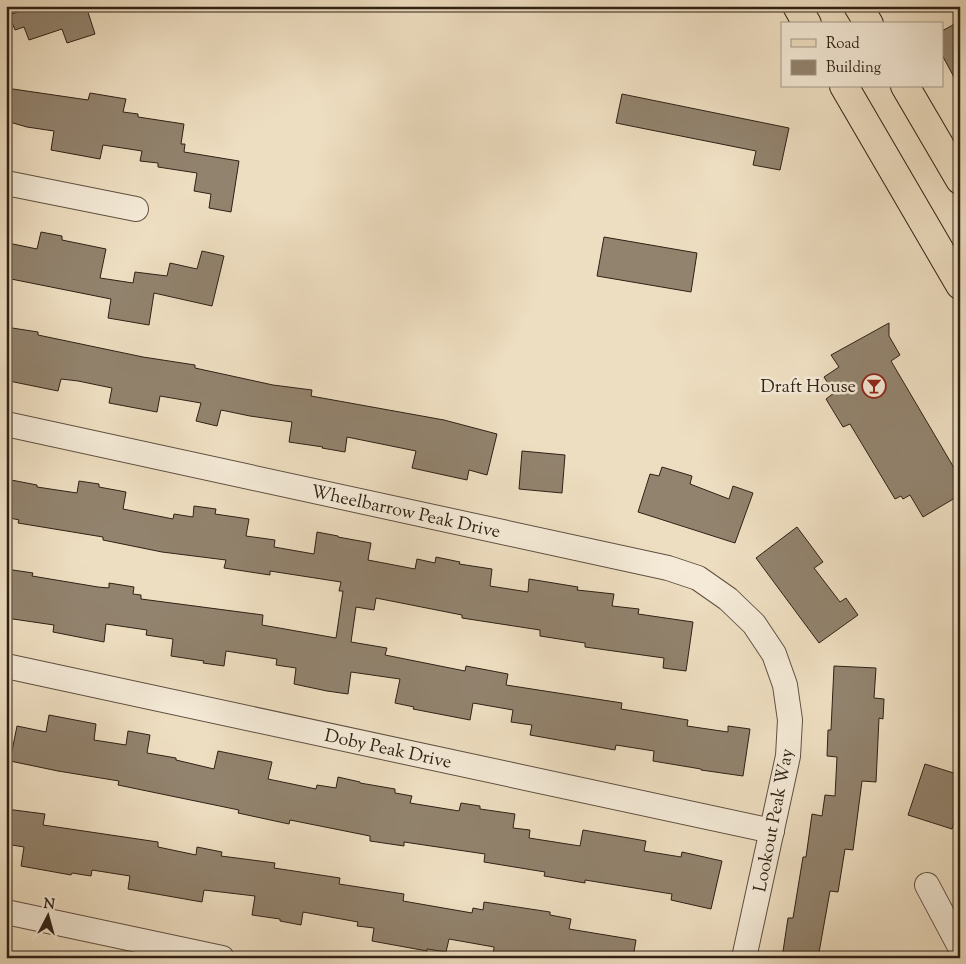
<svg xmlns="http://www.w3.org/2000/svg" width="966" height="964" font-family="'Sorts Mill Goudy',serif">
<rect width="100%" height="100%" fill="#eedec1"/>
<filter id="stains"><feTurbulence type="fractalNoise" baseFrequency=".004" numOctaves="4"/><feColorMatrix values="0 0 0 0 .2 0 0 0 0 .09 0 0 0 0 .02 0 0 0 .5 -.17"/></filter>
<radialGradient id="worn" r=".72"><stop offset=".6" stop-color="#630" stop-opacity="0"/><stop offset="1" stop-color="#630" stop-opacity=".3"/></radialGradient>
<g fill="#92836e" stroke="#2f2115">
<polygon points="35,6 86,6 95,34 67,43 62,29 29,40 24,27 15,30 9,15"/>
<polygon points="960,21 960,88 942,55 942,31"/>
<polygon points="6,88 88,100 90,93 126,99 123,112 138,114 138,117 184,124 181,144 185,144 184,152 239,161 231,212 209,208 211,194 194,191 197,173 158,167 158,163 140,161 142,151 103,145 100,159 51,150 54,131 27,127 6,121"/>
<polygon points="622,94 789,128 780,170 753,165 756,151 616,123"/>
<polygon points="41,232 62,236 62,240 106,249 100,278 133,283 135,272 167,276 170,263 197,269 202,251 224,256 212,306 154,293 149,325 108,318 111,299 6,278 6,252 8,243 37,249"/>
<polygon points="604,237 697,253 691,292 597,276"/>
<polygon points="889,323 889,336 900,355 891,361 960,478 960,495 923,517 910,495 903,499 901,496 895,499 850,424 843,427 826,399 834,393 824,377 839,367 831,355"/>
<polygon points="6,327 38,332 38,335 143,357 195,365 195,368 273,385 312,390 311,396 444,420 497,434 487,475 469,470 467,480 412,468 416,451 347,437 345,452 322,448 323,447 289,442 292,422 250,416 221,410 217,426 196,421 201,403 160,396 157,412 109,403 112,388 78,381 61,379 58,391 9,381 12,364 6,364"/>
<polygon points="522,451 565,455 562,493 519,489"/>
<polygon points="662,467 692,476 690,484 729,499 733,486 753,493 735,543 638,512 650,474 659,476"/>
<polygon points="6,479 37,485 37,487 77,493 79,481 99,484 99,487 126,492 123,509 173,519 174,514 193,517 194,506 216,509 215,514 249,519 246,536 275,540 274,547 314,554 317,532 338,536 338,537 371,543 368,560 415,569 417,559 435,563 436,557 460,562 459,564 492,569 490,586 528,592 529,579 578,587 577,590 614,594 612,606 639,609 638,614 693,622 686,671 663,668 664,658 585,647 585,643 540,636 540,630 462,618 462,615 376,598 374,610 356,607 351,642 387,648 385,655 465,671 466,666 508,674 506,685 622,703 621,709 688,720 687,726 728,732 728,726 750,729 743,776 701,770 701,769 653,761 654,751 616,745 615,750 530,735 532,725 511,722 513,710 473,703 470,720 413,709 414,707 395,703 400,679 351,672 348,694 327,691 294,684 296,668 276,665 277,659 226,651 224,666 203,663 204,661 171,656 173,639 146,635 147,630 106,624 104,642 53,632 54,625 6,618 6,569 33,573 32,576 98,587 109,588 109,583 134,587 133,594 141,595 141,599 263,615 262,625 336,638 343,591 339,591 341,582 270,571 270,575 224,568 226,560 162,552 103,540 103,537 18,523 19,520 6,517"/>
<polygon points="797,527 823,562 814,568 840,602 846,598 858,615 819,643 756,558"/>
<polygon points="834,666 876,668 874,698 884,699 883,719 879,718 876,782 862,781 853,850 845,849 838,892 830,891 818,958 782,958 788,918 793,918 803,857 806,857 812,814 822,816 825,795 835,796 837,757 827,756 828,730 831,730"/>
<polygon points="49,715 96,724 94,740 126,745 128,731 150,735 147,753 176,758 176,760 214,769 218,751 272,762 268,779 316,789 317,785 336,788 338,777 360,782 360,783 395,789 395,793 412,796 410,803 459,811 461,803 480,806 480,809 515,814 513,828 530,830 529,838 580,846 583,830 646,841 644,851 681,857 682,852 722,861 711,909 671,900 672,894 585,880 585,883 544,876 545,872 484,862 485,854 404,842 404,846 370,841 370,836 290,820 289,824 238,813 239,810 118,785 119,781 58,771 10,761 17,726 46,732"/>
<polygon points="925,764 960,775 960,804 952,829 908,815"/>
<polygon points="6,809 45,814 43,825 158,842 158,847 196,855 197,847 222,852 221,856 275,863 274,868 340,878 339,884 404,894 403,901 472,913 473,908 483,910 484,902 550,912 550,915 571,919 569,929 636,940 633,958 493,958 494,947 449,939 446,952 427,949 427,951 372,941 374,928 357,926 358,922 303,912 301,925 280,921 280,919 252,915 255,896 204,890 202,902 128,889 130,876 92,870 91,876 72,873 71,875 21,866 24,847 6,844"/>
</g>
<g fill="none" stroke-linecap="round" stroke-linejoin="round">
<g stroke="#5f5040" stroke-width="26">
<g id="street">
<polyline points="6,183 136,209"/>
<path id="s1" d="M6 424 668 568 698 578 728 599 754 624 774 654 785 685 790 720 788 756 744 958"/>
<path id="s2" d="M6 666 772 831"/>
<polyline points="927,885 960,947"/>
<polyline points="6,912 222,958"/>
</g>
</g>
<g stroke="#2f2115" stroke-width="30">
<g id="primary">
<polyline points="797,6 807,24"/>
<polyline points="858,6 869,24"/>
<polyline points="844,86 960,285"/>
<polyline points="905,86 960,180"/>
</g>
</g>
<use href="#street" stroke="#f4ead7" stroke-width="24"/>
<use href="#primary" stroke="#eedec1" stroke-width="28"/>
</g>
<defs>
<g id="bar-ring" transform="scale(1.25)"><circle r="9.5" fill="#f4ead7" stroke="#8f2418" stroke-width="1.5"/><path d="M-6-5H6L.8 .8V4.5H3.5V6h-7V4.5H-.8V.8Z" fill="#8f2418"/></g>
</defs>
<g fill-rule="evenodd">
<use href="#bar-ring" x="874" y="386"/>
</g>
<g text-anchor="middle" stroke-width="5" stroke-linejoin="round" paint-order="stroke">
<g font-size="18" fill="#2f2115" stroke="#f4ead7" text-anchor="end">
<text x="856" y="392">Draft House</text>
</g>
<g font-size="18" fill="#2f2115" stroke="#f4ead7">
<text dy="6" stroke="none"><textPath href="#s1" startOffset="409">Wheelbarrow Peak Drive</textPath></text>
<text dy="6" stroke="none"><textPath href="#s2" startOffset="391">Doby Peak Drive</textPath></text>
<text transform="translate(773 820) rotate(-79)" y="6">Lookout Peak Way</text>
</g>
</g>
<rect width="966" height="964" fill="none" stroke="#eedec1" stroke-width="25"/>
<rect x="8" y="8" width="951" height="949" fill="none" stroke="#2f2115" stroke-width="2.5"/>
<rect x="12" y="12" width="941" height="939" fill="none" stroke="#2f2115"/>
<rect x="781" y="22" width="162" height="65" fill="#f4ead7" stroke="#a59a89"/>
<rect x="791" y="39" width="25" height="8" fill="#eedec1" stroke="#a59a89"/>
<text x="826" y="48" font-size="15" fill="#2f2115">Road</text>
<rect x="791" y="60" width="25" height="15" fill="#92836e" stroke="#a59a89"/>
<text x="826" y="72" font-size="15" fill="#2f2115">Building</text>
<g transform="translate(48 916) rotate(6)" stroke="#f4ead7" stroke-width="4" paint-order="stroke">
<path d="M0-4L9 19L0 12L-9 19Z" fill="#2f2115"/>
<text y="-8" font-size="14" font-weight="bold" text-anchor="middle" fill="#2f2115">N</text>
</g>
<rect width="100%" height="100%" filter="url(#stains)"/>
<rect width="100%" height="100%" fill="url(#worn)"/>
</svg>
